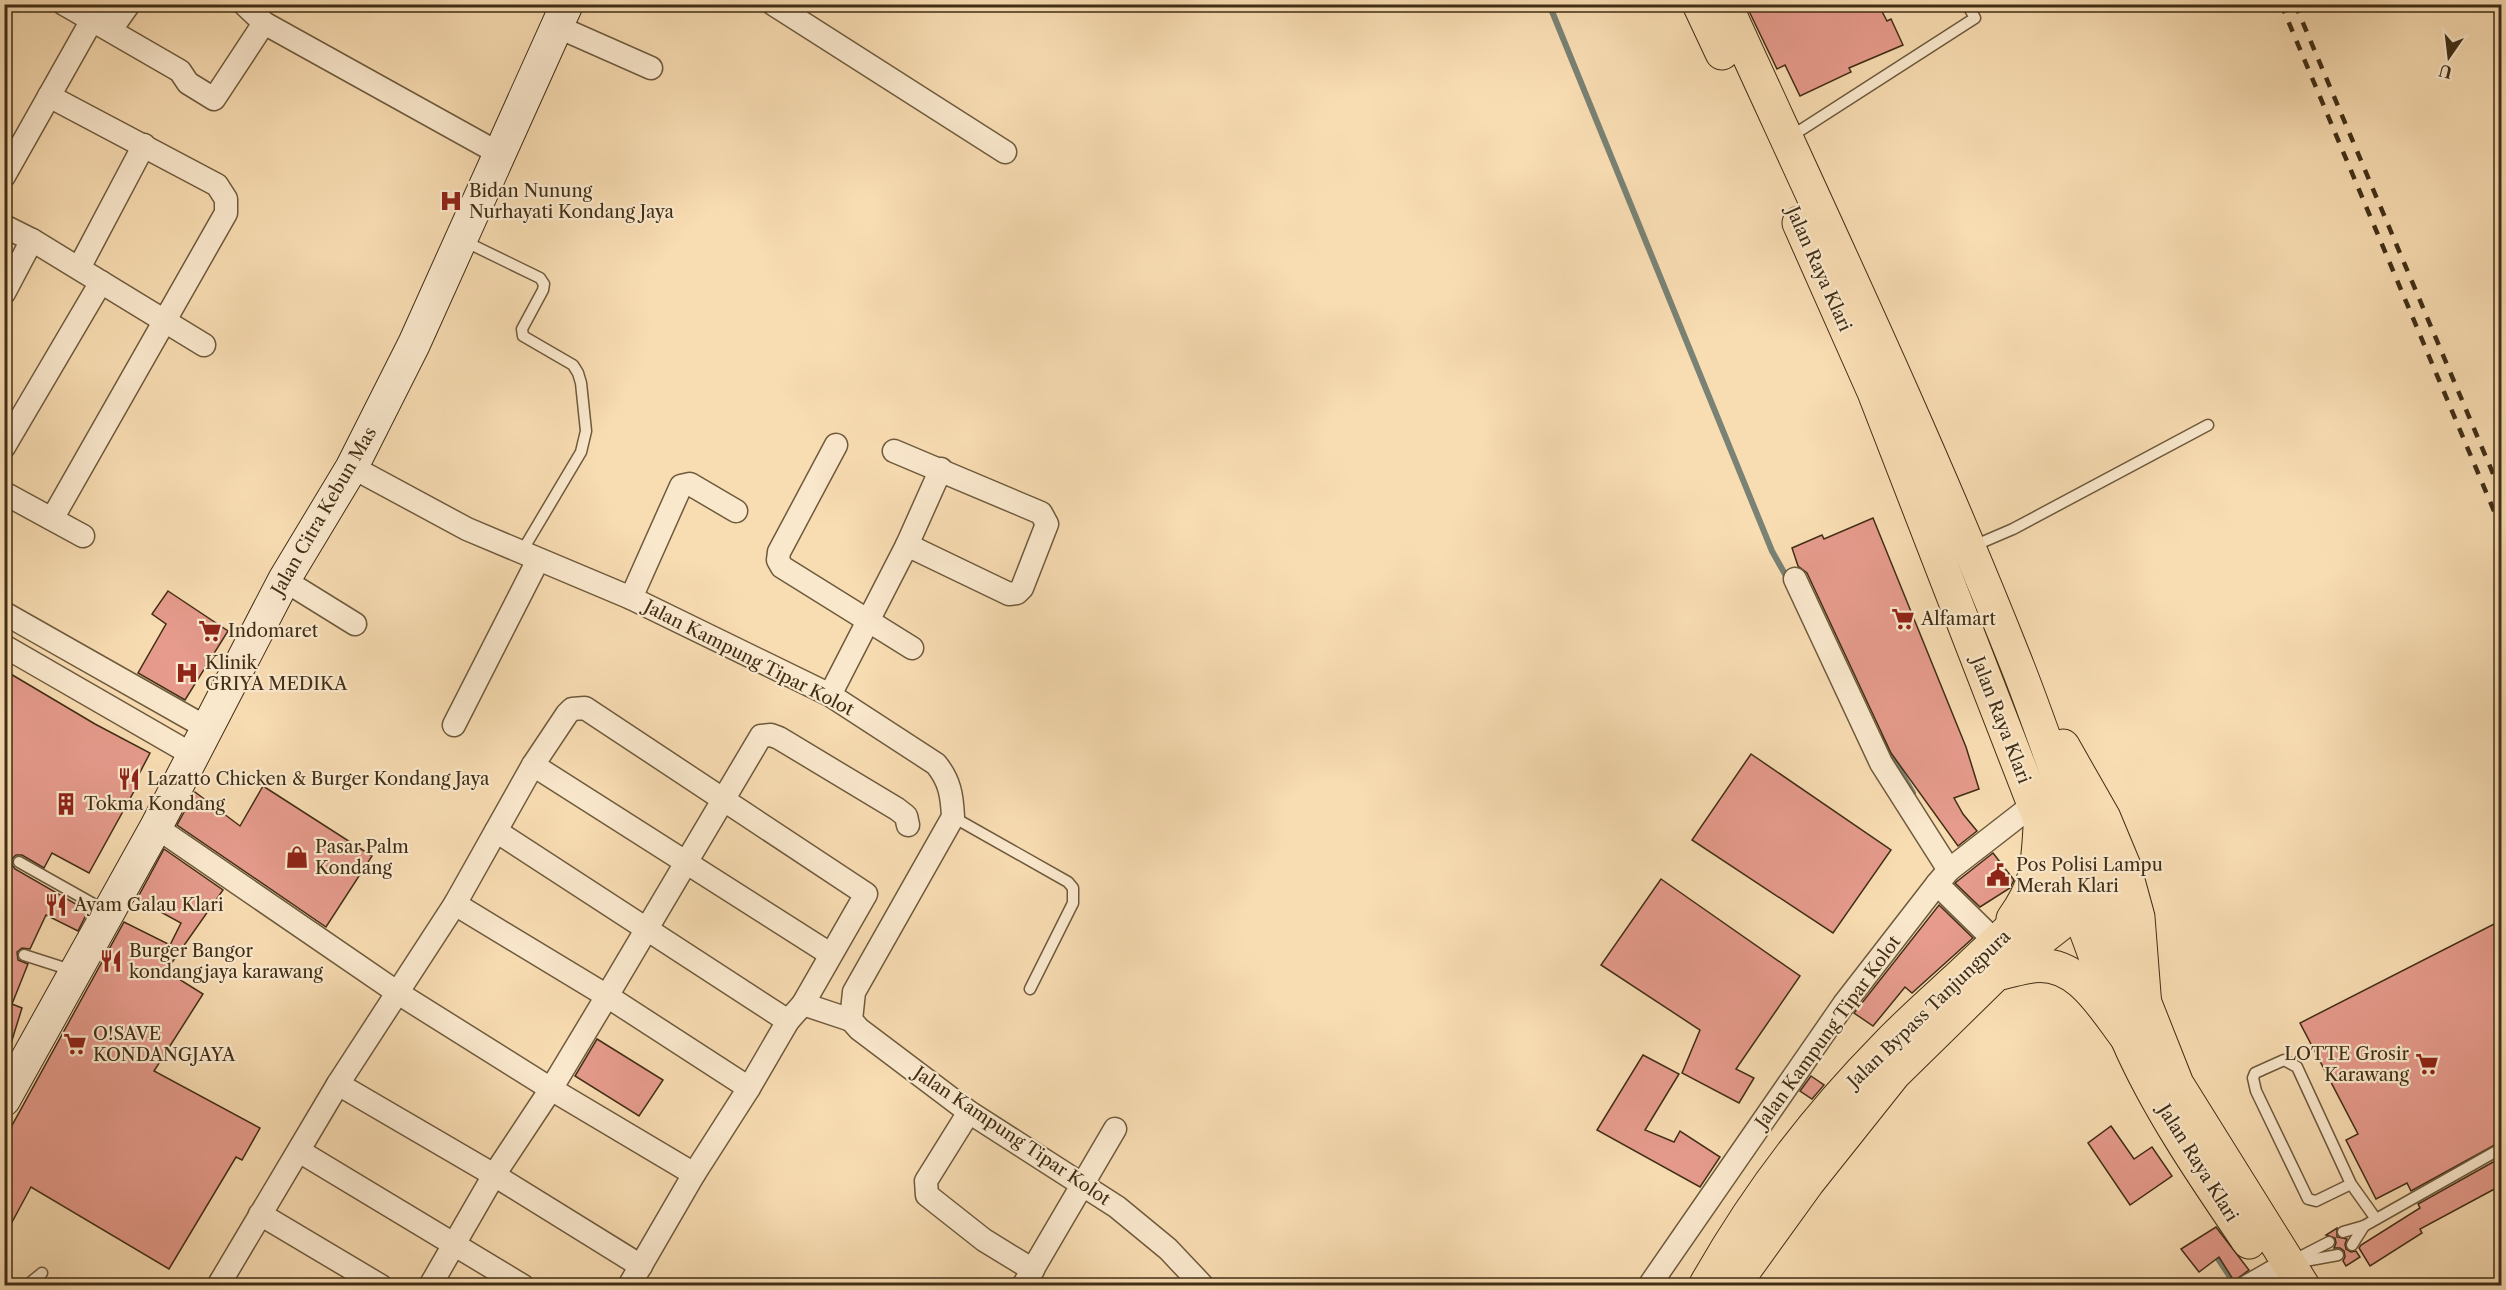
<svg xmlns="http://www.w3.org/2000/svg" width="2506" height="1290" font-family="'Libre Caslon Text',serif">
<rect width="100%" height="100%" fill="#f8dcb2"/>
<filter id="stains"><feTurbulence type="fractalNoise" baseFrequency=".00333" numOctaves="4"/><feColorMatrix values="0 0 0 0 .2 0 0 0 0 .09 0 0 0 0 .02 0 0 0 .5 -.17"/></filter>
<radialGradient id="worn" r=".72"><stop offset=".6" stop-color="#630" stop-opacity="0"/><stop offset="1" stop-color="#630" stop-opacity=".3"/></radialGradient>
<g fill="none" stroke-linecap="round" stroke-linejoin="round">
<g stroke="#798274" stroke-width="6">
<polyline points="1549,4 1772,551 1786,576"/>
<polyline points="1880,737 1913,793"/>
<polyline points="2213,1251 2236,1286"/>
</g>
</g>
<g fill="#e69b8c" stroke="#402e15" stroke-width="1.5">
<polygon points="1751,4 1878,4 1887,21 1891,19 1903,45 1849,68 1851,72 1800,96 1785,65 1777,69 1747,7"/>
<polygon points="1873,518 1966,747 1979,789 1954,798 1963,814 1977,831 1958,846 1891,753 1807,573 1798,566 1792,548 1822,535 1824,539"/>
<polygon points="168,591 228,631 185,700 138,673 166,624 152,614"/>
<polygon points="4,670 95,724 150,753 135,782 138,784 89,873 52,853 44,868 22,855 16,855 12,859 12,865 15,869 88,911 78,931 46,915 30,949 22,948 17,952 18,960 28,964 12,1004 22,1008 8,1053 4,1053"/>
<polygon points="1751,754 1891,850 1833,933 1692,840"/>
<polygon points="263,786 372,856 326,927 177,825 195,792 240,826"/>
<polygon points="164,849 223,890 166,971 203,994 154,1071 260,1128 242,1160 236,1157 169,1269 31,1187 4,1237 4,1140 124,922 170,945 181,923 137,899"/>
<polygon points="1993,853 2014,880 2010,888 1980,907 1955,883"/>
<polygon points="1661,879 1800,976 1736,1069 1754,1078 1739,1103 1682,1073 1700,1030 1601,965"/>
<polygon points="1939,905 1973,938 1912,993 1905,987 1873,1026 1854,1013"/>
<polygon points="2502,920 2502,1141 2411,1191 2407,1183 2376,1199 2346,1140 2358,1134 2300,1023"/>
<polygon points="597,1039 663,1080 639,1116 575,1076"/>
<polygon points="1643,1055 1679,1074 1645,1130 1674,1142 1680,1131 1720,1157 1700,1187 1597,1130"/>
<polygon points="1811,1076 1824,1085 1812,1099 1800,1091"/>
<polygon points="2111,1126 2134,1159 2152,1147 2172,1176 2130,1205 2088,1143"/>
<polygon points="2502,1157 2502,1185 2420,1229 2422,1233 2370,1266 2359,1248 2361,1245 2420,1208 2418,1204"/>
<polygon points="2216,1227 2249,1270 2234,1281 2219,1257 2199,1272 2181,1249"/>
<polygon points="2337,1228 2337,1237 2347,1239 2345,1244 2346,1249 2351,1252 2356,1251 2360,1257 2346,1266 2343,1261 2345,1257 2344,1251 2340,1248 2334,1248 2336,1243 2335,1238 2326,1235"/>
</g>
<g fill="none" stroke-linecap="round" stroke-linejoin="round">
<g stroke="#6e5a3c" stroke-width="13">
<g id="lane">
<polyline points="1790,137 1975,18 1967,4"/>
<polyline points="462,240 540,278 544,284 543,290 522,329 523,336 573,365 578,373 581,383 586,431 581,452 521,553"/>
<polyline points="1971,547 2013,529 2208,425"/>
<polyline points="953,817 1068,882 1073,888 1073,903 1030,989"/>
<polyline points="19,862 106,911"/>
<polyline points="24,955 74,971"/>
<polyline points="2351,1184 2316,1201 2308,1199 2256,1091 2253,1078 2255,1073 2284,1060 2297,1067 2351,1184 2376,1219"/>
<polyline points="2343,1232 2364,1226 2502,1148"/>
<polyline points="2352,1245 2364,1226"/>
<polyline points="2296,1259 2329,1242"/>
<polyline points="2294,1263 2338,1255"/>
<polyline points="26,1286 42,1273"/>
</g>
</g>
<g stroke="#6e5a3c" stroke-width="25">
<g id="street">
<polyline points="64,4 180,71 188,83 214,99 264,23 500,154"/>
<polyline points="244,4 264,23"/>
<polyline points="773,4 1005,152"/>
<polyline points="92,20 117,21 129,4"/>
<polyline points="556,26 651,68"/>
<polyline points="49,96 217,185 226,199 226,213 52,519"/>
<polyline points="4,176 92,20"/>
<polyline points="4,226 32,240 204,345"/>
<polyline points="79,268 144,145"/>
<polyline points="4,293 32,240"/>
<polyline points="836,445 779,552 778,560 782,567 912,648"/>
<polyline points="4,447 101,282"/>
<polyline points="894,451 1041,513 1047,524 1022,588 1017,593 1009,594 907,545"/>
<path d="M352 467 467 529 631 598 830 695 936 764C950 781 952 796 953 817L854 992 851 1020 859 1029 969 1112 1117 1207 1168 1249 1203 1286"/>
<polyline points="4,493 83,536"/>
<polyline points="1795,579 1881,763 1949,870"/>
<polyline points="284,580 355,624"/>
<polyline points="631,598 681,486 690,484 736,511"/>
<polyline points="4,613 207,728"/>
<polyline points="4,646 193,755"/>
<polyline points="830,695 907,545 941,469"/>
<polyline points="454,725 538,560"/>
<polyline points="533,765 830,954"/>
<polyline points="156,827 398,993 551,1089 694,1174"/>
<polyline points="496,831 788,1021"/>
<polyline points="1937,884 1996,942"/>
<polyline points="455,904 607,996 749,1088"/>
<polyline points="803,1004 851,1020"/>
<polyline points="338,1084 494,1175 641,1266"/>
<polyline points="969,1112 926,1181 927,1195 984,1240 1033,1270"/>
<polyline points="299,1151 523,1286"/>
<polyline points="260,1214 381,1286"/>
<polyline points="218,1286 338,1084 455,904 533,765 567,714 572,709 585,708 866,894 803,1004 788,1021 749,1088 694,1174 629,1286"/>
<polyline points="430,1286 494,1175 551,1089 607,996 761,736 771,735 779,738 897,809 906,816 908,825"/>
<polyline points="1023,1286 1115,1129"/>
<polyline points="1649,1286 1844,1004 1937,884 1949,870 2034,804"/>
<polyline points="2248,1286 2288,1263"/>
</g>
</g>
<g stroke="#402e15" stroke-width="34">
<polyline id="secondary" points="4,1100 156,827 284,580 352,467 414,344 567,4"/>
</g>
<g stroke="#402e15" stroke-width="35">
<g id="primary">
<polyline points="2103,897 2177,1084 2303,1286"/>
<path d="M2078 910C2095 952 2108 997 2127 1038 2157 1108 2206 1179 2249 1242"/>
</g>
</g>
<g stroke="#402e15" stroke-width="35">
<g id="highway">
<polyline points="1699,4 1722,53"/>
<path d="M1725 4C1824 221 1927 438 2015 660 2046 738 2071 819 2103 897L2078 910 1995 975 1894 1074 1808 1182 1733 1286"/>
<polyline points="1799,223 1874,392 2040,820 2078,910"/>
<polyline points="2063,746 2104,818 2124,866 2138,917 2145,1007"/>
<path d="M2013 919C2037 886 2038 865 2040 827"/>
<path d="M1996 974C2008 972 2021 967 2033 966 2078 960 2103 1007 2127 1038"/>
<path d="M1705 1286C1754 1199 1816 1117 1886 1046 1909 1022 1934 1000 1959 977 1998 940 2038 900 2085 874"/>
</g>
</g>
<use href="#lane" stroke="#fae8cd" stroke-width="10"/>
<use href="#street" stroke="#fae8cd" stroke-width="22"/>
<use href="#secondary" stroke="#fae8cd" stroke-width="32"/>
<use href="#primary" stroke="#f8dcb2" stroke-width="33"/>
<use href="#highway" stroke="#f8dcb2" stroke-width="33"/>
<g stroke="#402e15" stroke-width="4.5" stroke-dasharray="10 10" stroke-linecap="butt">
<polyline points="2281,4 2502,530"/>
<polyline points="2295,4 2502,495"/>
</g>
</g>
<defs>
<g id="hospital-bare" transform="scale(1.8)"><path d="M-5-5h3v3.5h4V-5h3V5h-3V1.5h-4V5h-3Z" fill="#8f2418" stroke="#fae8cd" stroke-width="2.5" paint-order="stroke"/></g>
<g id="supermarket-bare" transform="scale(1.8)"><path d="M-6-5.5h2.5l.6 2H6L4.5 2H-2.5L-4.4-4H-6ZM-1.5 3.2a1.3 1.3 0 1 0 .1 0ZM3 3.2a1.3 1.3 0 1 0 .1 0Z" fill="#8f2418" stroke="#fae8cd" stroke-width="2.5" paint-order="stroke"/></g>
<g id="restaurant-bare" transform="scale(1.8)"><path d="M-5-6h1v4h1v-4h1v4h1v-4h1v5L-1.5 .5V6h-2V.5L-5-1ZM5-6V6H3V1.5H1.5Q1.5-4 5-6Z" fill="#8f2418" stroke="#fae8cd" stroke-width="2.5" paint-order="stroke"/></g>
<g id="building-bare" transform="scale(1.8)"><path d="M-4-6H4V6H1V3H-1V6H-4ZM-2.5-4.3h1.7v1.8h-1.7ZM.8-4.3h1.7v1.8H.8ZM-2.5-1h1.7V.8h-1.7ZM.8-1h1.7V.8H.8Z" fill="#8f2418" stroke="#fae8cd" stroke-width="2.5" paint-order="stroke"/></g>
<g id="shop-bare" transform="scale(1.8)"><path d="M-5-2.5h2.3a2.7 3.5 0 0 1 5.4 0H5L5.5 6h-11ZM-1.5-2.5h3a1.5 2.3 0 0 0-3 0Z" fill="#8f2418" stroke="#fae8cd" stroke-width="2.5" paint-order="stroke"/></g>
<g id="civic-bare" transform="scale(1.8)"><path d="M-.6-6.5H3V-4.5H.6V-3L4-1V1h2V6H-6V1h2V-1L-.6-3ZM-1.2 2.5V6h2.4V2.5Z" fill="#8f2418" stroke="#fae8cd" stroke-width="2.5" paint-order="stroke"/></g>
</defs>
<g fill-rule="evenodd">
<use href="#hospital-bare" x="451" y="201"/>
<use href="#supermarket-bare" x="1903" y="619"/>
<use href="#supermarket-bare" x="210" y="631"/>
<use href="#hospital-bare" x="187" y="673"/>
<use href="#restaurant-bare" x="129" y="779"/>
<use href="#building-bare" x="66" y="804"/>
<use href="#shop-bare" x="297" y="857"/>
<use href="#civic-bare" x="1998" y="875"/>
<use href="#restaurant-bare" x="56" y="905"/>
<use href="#restaurant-bare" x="111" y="961"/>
<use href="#supermarket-bare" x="75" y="1044"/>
<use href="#supermarket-bare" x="2427" y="1064"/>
</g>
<g text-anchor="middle" stroke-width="4.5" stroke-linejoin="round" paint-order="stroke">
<g font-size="18" fill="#402e15" stroke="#fae8cd" text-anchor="start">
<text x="469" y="197">Bidan Nunung<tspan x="469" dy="21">Nurhayati Kondang Jaya</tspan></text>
<text x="1921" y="625">Alfamart</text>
<text x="228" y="637">Indomaret</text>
<text x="205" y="669">Klinik<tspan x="205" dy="21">GRIYA MEDIKA</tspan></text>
<text x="147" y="785">Lazatto Chicken &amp; Burger Kondang Jaya</text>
<text x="84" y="810">Tokma Kondang</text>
<text x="315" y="853">Pasar Palm<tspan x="315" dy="21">Kondang</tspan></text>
<text x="2016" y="871">Pos Polisi Lampu<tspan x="2016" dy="21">Merah Klari</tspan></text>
<text x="74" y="911">Ayam Galau Klari</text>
<text x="129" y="957">Burger Bangor<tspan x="129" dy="21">kondangjaya karawang</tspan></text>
<text x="93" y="1040">O!SAVE<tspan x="93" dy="21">KONDANGJAYA</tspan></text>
<text x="2409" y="1060" text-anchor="end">LOTTE Grosir<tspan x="2409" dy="21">Karawang</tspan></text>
</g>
<g font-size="18" fill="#402e15" stroke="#fae8cd">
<text transform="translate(1819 269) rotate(66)" y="6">Jalan Raya Klari</text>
<text transform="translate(324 511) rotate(-60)" y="6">Jalan Citra Kebun Mas</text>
<text transform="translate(749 658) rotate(27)" y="6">Jalan Kampung Tipar Kolot</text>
<text transform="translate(2001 720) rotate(69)" y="6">Jalan Raya Klari</text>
<text transform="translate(1929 1009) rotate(-44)" y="6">Jalan Bypass Tanjungpura</text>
<text transform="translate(1828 1032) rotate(-54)" y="6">Jalan Kampung Tipar Kolot</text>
<text transform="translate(1012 1136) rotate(34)" y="6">Jalan Kampung Tipar Kolot</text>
<text transform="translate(2198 1163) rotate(58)" y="6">Jalan Raya Klari</text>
</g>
</g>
<rect width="2506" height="1290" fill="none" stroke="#f8dcb2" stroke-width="24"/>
<rect x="6" y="6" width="2494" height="1278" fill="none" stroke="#402e15" stroke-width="3"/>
<rect x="12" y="12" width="2482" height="1266" fill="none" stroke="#402e15" stroke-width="1.5"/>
<g transform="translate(2449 57) rotate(194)" stroke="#fae8cd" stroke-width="4.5" paint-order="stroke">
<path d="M0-4.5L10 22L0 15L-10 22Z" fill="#402e15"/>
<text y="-9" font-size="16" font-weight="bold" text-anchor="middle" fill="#402e15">U</text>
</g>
<rect width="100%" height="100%" filter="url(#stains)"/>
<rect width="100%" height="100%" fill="url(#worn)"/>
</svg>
